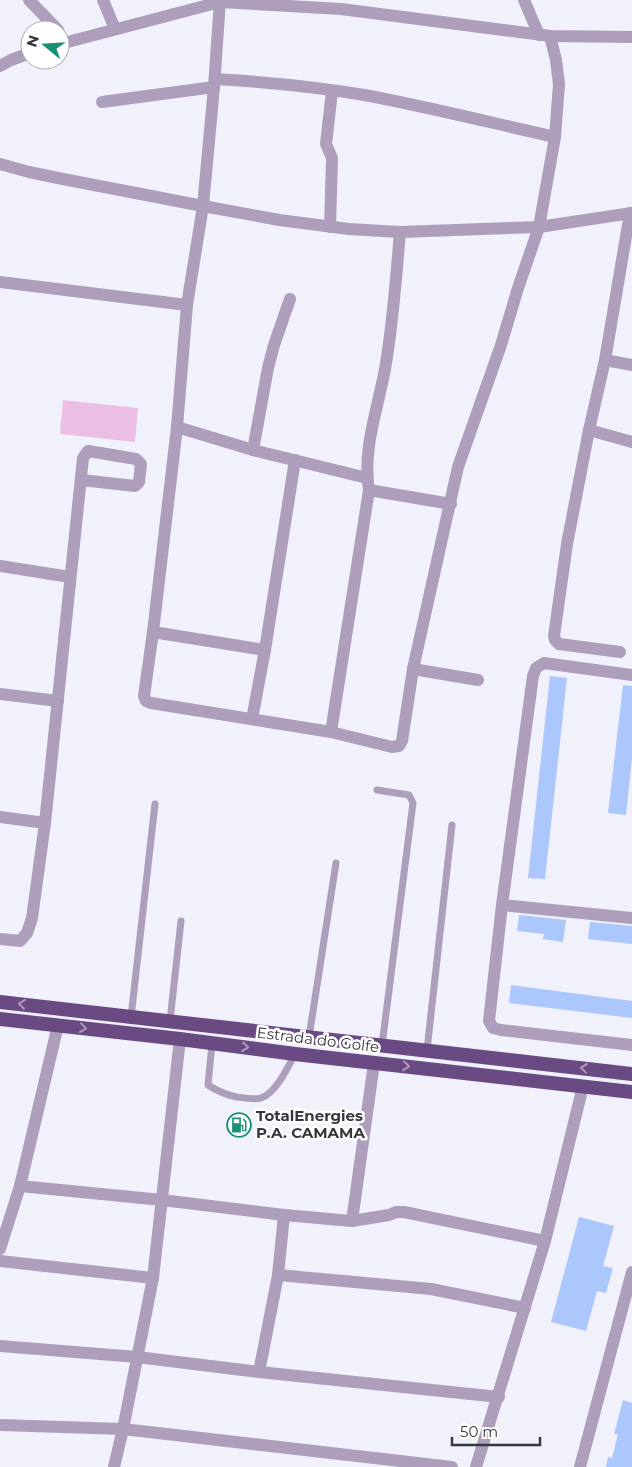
<svg xmlns="http://www.w3.org/2000/svg" width="632" height="1467" font-family="Montserrat,sans-serif">
<rect width="100%" height="100%" fill="#f1f1fc"/>
<polygon fill="#ebbfe4" points="63,400 138,408 135,442 60,434"/>
<g fill="#abc7fc">
<polygon points="550,676 567,678 545,879 528,878"/>
<polygon points="623,685 632,686 632,758 626,815 608,813"/>
<polygon points="519,915 566,920 563,942 543,939 544,934 517,931"/>
<polygon points="590,922 632,926 632,944 588,939"/>
<polygon points="511,985 632,1001 632,1018 509,1003"/>
<polygon points="579,1217 614,1226 603,1266 613,1268 606,1293 597,1291 586,1331 551,1322"/>
<polygon points="623,1400 632,1403 632,1467 606,1467 608,1457 612,1458 618,1434 614,1434"/>
</g>
<g fill="none" stroke-linecap="round" stroke-linejoin="round">
<g stroke="#ad9ebb" stroke-width="7">
<polyline points="377,790 409,795 413,803 382,1045"/>
<polyline points="131,1017 155,804"/>
<polyline points="170,1021 181,921"/>
<polyline points="309,1037 336,863"/>
<path d="M212 1044 208 1085C217 1091 227 1095 237 1097 244 1098 255 1100 261 1098 276 1093 288 1067 295 1054"/>
<polyline points="427,1050 452,825"/>
</g>
<g stroke="#ad9ebb" stroke-width="12">
<polyline points="29,0 58,30"/>
<polyline points="103,0 115,29"/>
<polyline points="220,0 214,87 203,206 187,305 177,427 153,632 144,696 146,701 151,703 331,732 392,747 399,746 402,741 413,669 458,467 501,345 518,288 539,227 555,137 559,84 556,60 550,36"/>
<polyline points="524,0 539,35"/>
<polyline points="60,44 220,2 341,9 550,36 632,37"/>
<polyline points="0,66 11,60 30,53"/>
<path d="M215 79C267 82 319 87 370 96 432 108 493 123 555 137"/>
<polyline points="102,102 214,87"/>
<polyline points="0,164 29,172 63,179 203,206 279,220 349,229 400,232 539,227 632,213"/>
<polyline points="330,227 332,158 326,144 332,91"/>
<polyline points="0,282 187,305"/>
<polyline points="605,360 632,365"/>
<polyline points="177,427 253,450 367,478"/>
<polyline points="589,430 632,442"/>
<polyline points="253,450 268,368 274,345 290,299"/>
<polyline points="369,490 451,504"/>
<polyline points="0,566 70,577"/>
<polyline points="153,632 265,650"/>
<polyline points="620,652 559,644 555,640 554,636 567,544 589,430 605,360 630,213"/>
<polyline points="413,669 478,680"/>
<polyline points="632,675 544,663 536,668 533,676 502,905 489,1021 493,1028 501,1030 632,1045"/>
<polyline points="0,694 58,701"/>
<polyline points="252,719 265,650 295,460"/>
<path d="M331 732 369 490C362 450 378 408 385 369 393 324 396 278 400 232"/>
<polyline points="0,817 45,823"/>
<polyline points="502,905 632,918"/>
<polyline points="0,939 20,941 27,933 32,918 45,823 83,458 88,451 136,459 141,464 139,482 135,486 81,480"/>
<polyline points="20,1186 162,1200 284,1215 352,1221 389,1215 396,1212 404,1212 545,1241"/>
<polyline points="352,1221 374,1063"/>
<polyline points="0,1249 20,1186 58,1025"/>
<polyline points="0,1261 153,1278"/>
<polyline points="278,1275 431,1289 525,1308"/>
<polyline points="0,1346 137,1357 259,1372 499,1397"/>
<polyline points="259,1372 278,1275 284,1215"/>
<polyline points="0,1425 123,1429 452,1467"/>
<polyline points="114,1467 123,1429 153,1278 180,1039"/>
<polyline points="476,1467 545,1241 583,1086"/>
<polyline points="580,1467 632,1272"/>
</g>
<g stroke="#6a4a82" stroke-width="14">
<polyline points="0,1002 632,1074"/>
<polyline points="0,1019 180,1039 295,1054 632,1092"/>
</g>
</g>
<defs><path id="oneway-chevron" d="M-2-3.5L2.5 0L-2 3.5" fill="none" stroke-width="1.6" stroke-linecap="round" stroke-linejoin="round" transform="scale(1.25)"/></defs>
<g stroke="#ad9bba">
<use href="#oneway-chevron" transform="translate(22 1004) rotate(-173)"/>
<use href="#oneway-chevron" transform="translate(83 1028) rotate(7)"/>
<use href="#oneway-chevron" transform="translate(245 1047) rotate(6)"/>
<use href="#oneway-chevron" transform="translate(406 1066) rotate(6)"/>
<use href="#oneway-chevron" transform="translate(584 1068) rotate(-173)"/>
</g>
<defs>
<g id="fuel-ring" transform="scale(1.25)"><circle r="9.5" fill="#fff" stroke="#189074" stroke-width="1.5"/><path d="M-5.5-6h7V0h2V4h1.3V-2.5L3-4.5l.8-.8L6-3V5H2.5V1h-1V6h-7ZM-4.2-4.7v3.2H.2V-4.7Z" fill="#189074"/></g>
</defs>
<g fill-rule="evenodd">
<use href="#fuel-ring" x="239" y="1125"/>
</g>
<g text-anchor="middle" stroke-width="5" stroke-linejoin="round" paint-order="stroke">
<g font-size="15" fill="#36363d" stroke="#fff">
<text transform="translate(318 1040) rotate(7)" y="5">Estrada do Golfe</text>
</g>
<g font-size="15" font-weight="bold" fill="#36363d" stroke="#fff" text-anchor="start">
<text x="256" y="1121">TotalEnergies<tspan x="256" dy="17">P.A. CAMAMA</tspan></text>
</g>
</g>
<g transform="translate(45 45) rotate(288)"><circle r="24" fill="#ffffff" stroke="#afafb1"/>
<path d="M0-4L9 19L0 12L-9 19Z" fill="#189074"/>
<text y="-8" font-size="14" font-weight="bold" text-anchor="middle" fill="#36363d">N</text>
</g>
<path d="M452 1437v8h88v-8" fill="none" stroke="#36363d" stroke-width="2.5"/>
<text x="460" y="1437" font-size="15" fill="#36363d" stroke="#ffffff" stroke-width="4" paint-order="stroke">50 m</text>
</svg>
